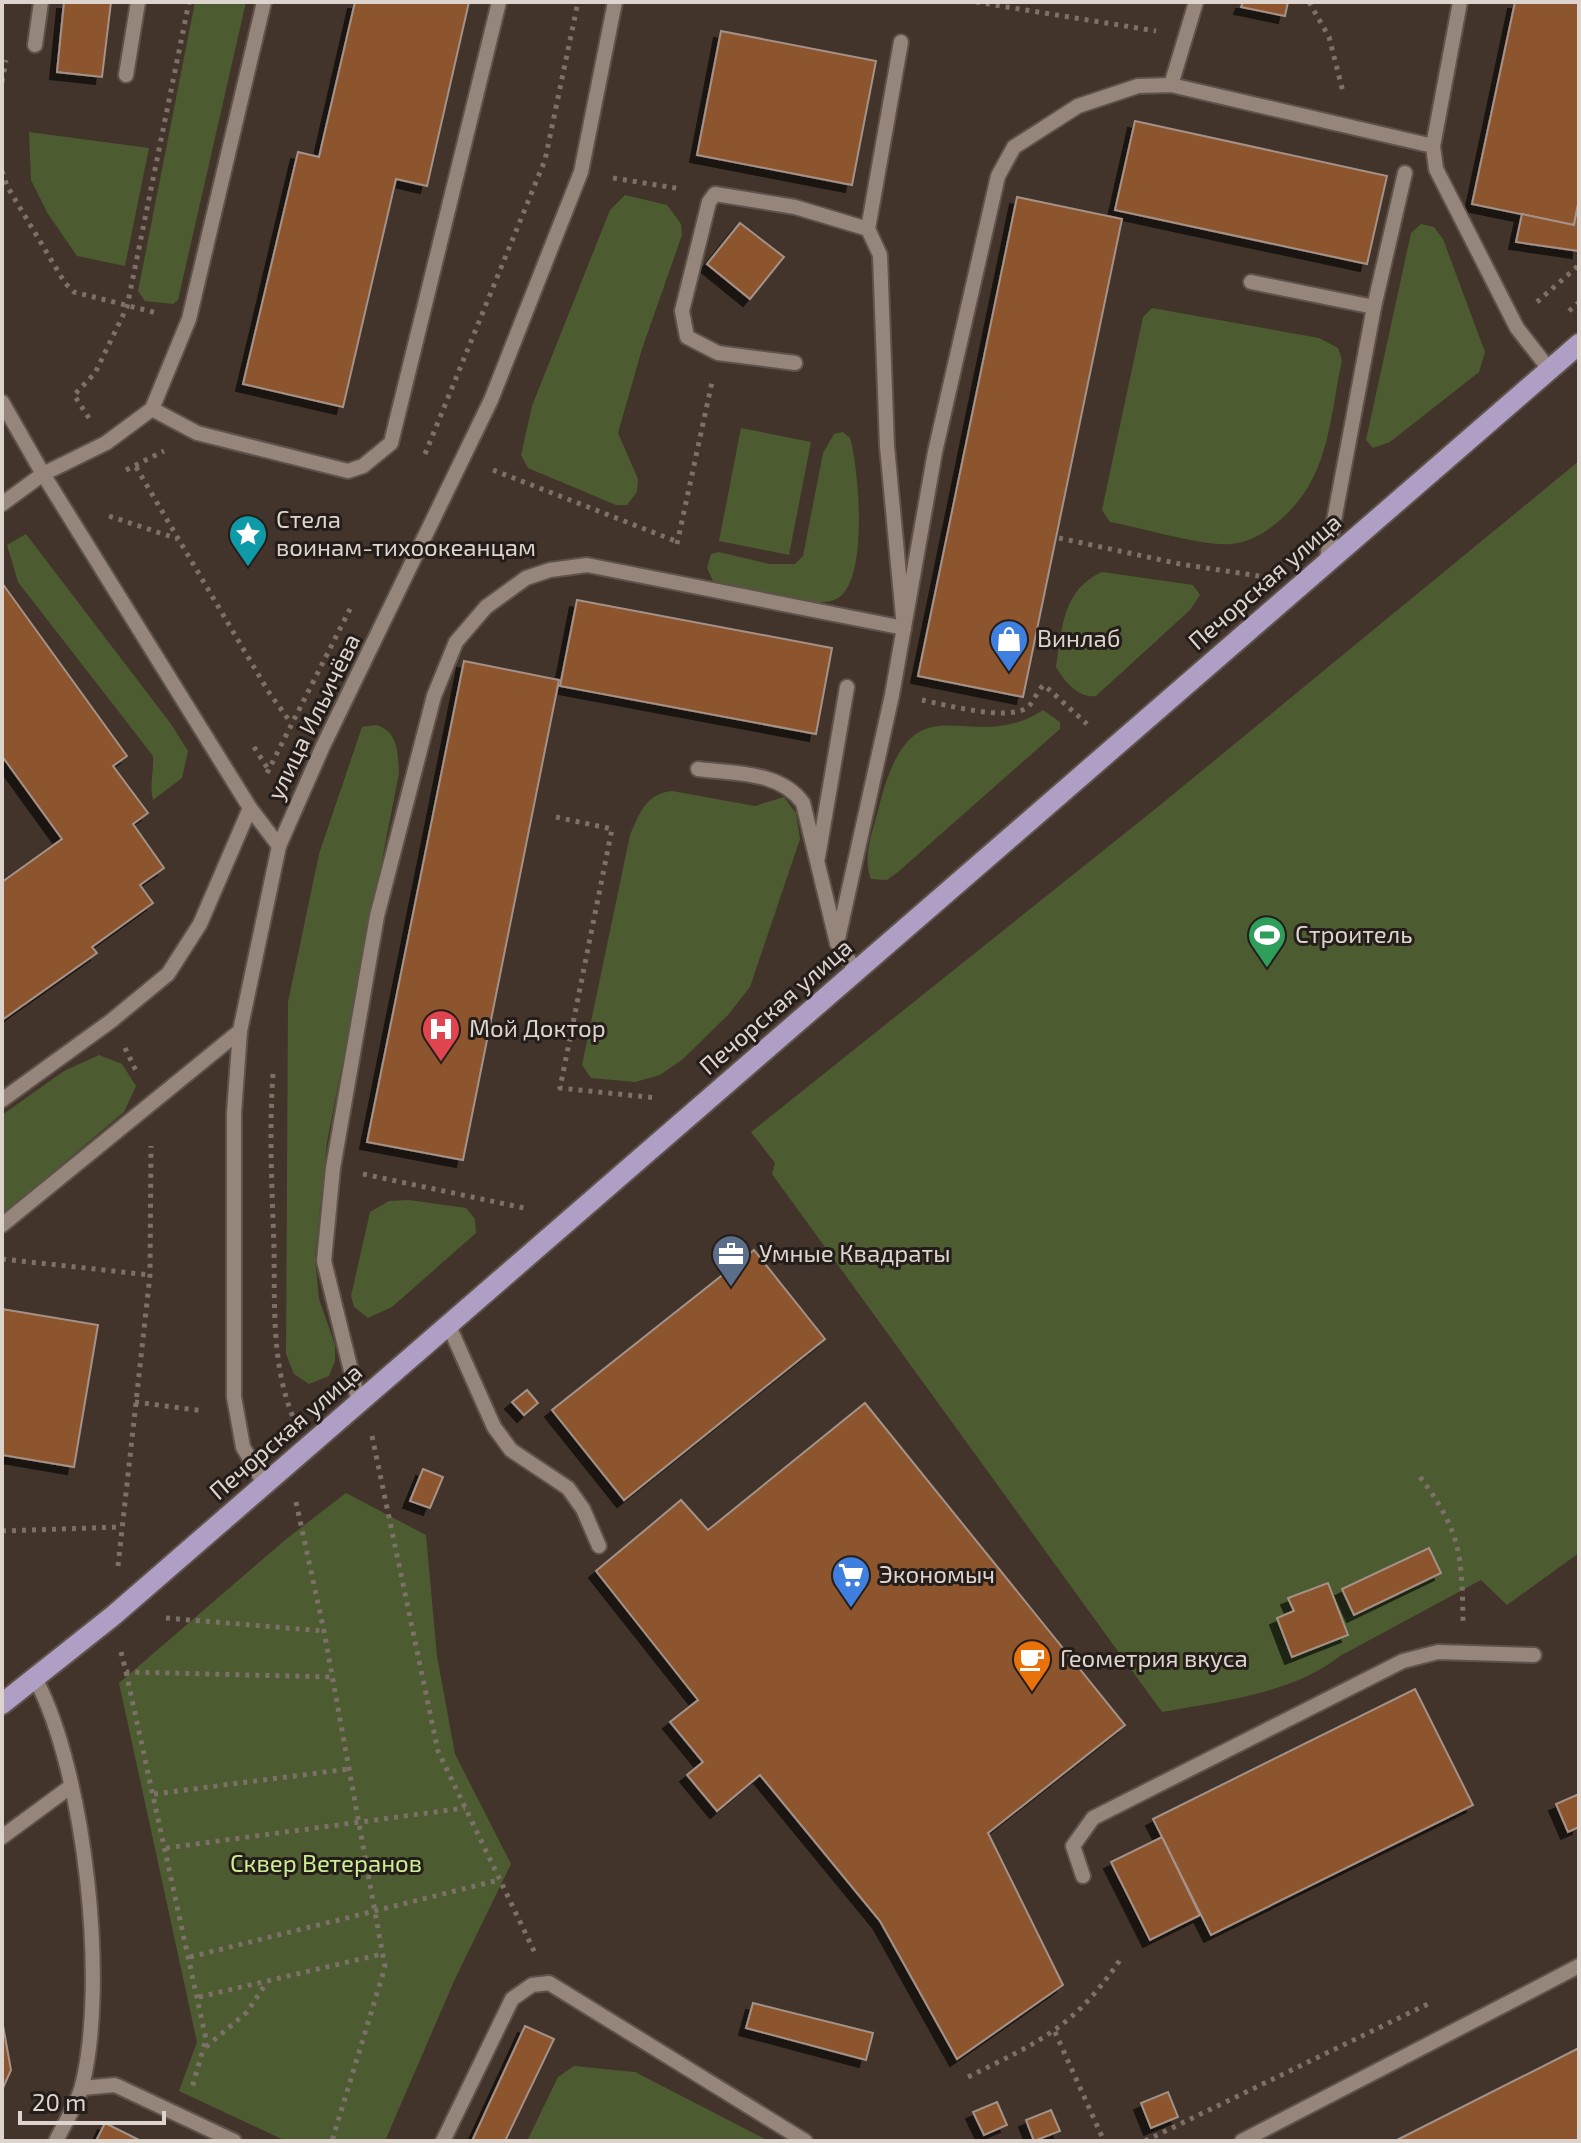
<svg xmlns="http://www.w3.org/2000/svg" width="1581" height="2143" font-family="'Exo 2',sans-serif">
<defs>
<filter id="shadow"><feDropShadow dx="-7" dy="7" stdDeviation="0" flood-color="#0009"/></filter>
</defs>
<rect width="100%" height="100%" fill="#42342b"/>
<g fill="#4c5b30">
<polygon points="195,2 246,2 178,300 173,304 145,301 138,291"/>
<polygon points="29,132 149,148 125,266 77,256 48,214 31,180"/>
<polygon points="625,195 667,205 681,224 682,235 642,349 618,433 638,479 637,492 627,505 616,505 528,468 521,455 532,406 610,210"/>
<polygon points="1421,224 1434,227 1443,239 1485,352 1479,372 1390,442 1373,448 1366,440 1411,233"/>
<path d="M1152 308 1319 338 1338 348 1342 360C1329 421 1330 478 1279 521 1265 533 1250 542 1231 544 1206 547 1138 527 1110 522L1102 510 1143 317Z"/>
<polygon points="741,428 811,442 789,555 719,541"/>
<path d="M843 432 850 438C859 468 870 588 834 600 808 609 742 587 713 581L707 568 711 554 719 552 769 564H795L803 556 823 453 834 434Z"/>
<path d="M1579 461V1553L1507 1605 1481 1580 1340 1656C1292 1694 1221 1701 1162 1712L772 1174 775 1163 751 1132 1159 806Z"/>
<path d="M26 534 171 724 188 751 182 778 153 800C149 785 154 772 153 756L18 582 7 545Z"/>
<path d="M1102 572 1193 585 1200 595 1190 610 1096 696C1079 699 1064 681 1056 667 1062 629 1062 590 1102 572Z"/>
<path d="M1043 710 1060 722V729L898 872 887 880 871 879C862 856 873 831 879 807 913 669 967 760 1043 710Z"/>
<path d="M376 725C398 731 398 753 399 773L327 1142 315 1258 319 1299 335 1345V1361L329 1376 309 1384 294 1374 286 1354 288 1002 319 854 362 727Z"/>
<path d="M672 791 755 806 784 797 796 813 800 839 750 987 728 1015 683 1059 660 1075 635 1082 591 1078 582 1065 630 835C640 812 646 794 672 791Z"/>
<polygon points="99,1055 122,1064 136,1086 124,1112 2,1215 2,1115 64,1071"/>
<polygon points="409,1200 466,1208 475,1219 476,1233 392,1307 368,1318 354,1307 351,1296 370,1212 389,1201"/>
<polygon points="346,1493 426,1535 437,1656 455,1754 511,1864 455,1979 385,2141 286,2141 179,2091 197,2042 119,1683 285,1540"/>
<polygon points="574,2066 635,2072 769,2141 527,2141 558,2077"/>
</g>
<g fill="#8c542e" stroke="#a49288" stroke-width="2" filter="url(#shadow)">
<polygon points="64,2 111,2 102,77 57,72"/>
<polygon points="355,2 469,2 427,186 396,179 343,407 243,384 298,152 319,157"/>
<polygon points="1243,2 1288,2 1285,16 1241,7"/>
<polygon points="1515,2 1579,2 1579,199 1574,225 1472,204"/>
<polygon points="721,31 876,61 852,185 697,155"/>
<polygon points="1135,121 1387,176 1367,264 1115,210"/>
<polygon points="1017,197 1122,219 1023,697 918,676"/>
<polygon points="1579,199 1579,251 1516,242 1522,214 1574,225"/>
<polygon points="740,223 784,257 750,299 707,264"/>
<polygon points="2,583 127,756 113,766 148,813 133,824 164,868 140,885 153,903 92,947 97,953 2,1020 2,882 62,839 2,756"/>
<polygon points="577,600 832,648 816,734 560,686"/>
<polygon points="464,661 559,680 463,1160 367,1142"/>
<polygon points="754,1250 825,1339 624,1500 552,1410"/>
<polygon points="2,1309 98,1325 74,1467 2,1455"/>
<polygon points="527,1390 538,1403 524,1415 512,1402"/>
<polygon points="865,1403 1125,1725 988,1833 1063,1985 957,2059 880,1921 760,1775 717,1811 687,1775 703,1762 670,1722 698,1700 596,1571 681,1500 708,1530"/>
<polygon points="423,1469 443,1477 430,1508 410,1501"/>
<polygon points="1429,1548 1441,1573 1354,1615 1342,1589"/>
<polygon points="1328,1583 1348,1635 1292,1657 1277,1618 1294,1611 1288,1598"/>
<polygon points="1415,1689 1473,1805 1211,1935 1153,1819"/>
<polygon points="1579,1794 1579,1827 1568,1832 1556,1804"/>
<polygon points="1162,1837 1200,1915 1150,1940 1111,1862"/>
<polygon points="753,2003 873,2033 866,2060 746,2028"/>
<polygon points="2,2020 11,2070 2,2090"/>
<polygon points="525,2026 554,2039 505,2141 472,2141"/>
<polygon points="1579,2048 1579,2141 1395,2141"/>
<polygon points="1168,2092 1178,2117 1151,2128 1141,2103"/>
<polygon points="997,2102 1007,2125 984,2135 973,2112"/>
<polygon points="1051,2110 1060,2131 1034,2141 1026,2120"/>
<polygon points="105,2123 141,2141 142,2141 96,2141"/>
</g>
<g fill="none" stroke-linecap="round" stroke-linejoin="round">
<g stroke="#5e524b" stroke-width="18">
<g id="minor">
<polyline points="1460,2 1433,146 1436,169 1517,328 1549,369"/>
<polyline points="35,45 41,2"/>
<polyline points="126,75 138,2"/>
<polyline points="1171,85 1196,2"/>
<polyline points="868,229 901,42"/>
<polyline points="1251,282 1374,307"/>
<polyline points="2,402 43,474 250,808 279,846"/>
<polyline points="152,409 197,433 348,471 363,466 391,443 499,2"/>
<polyline points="2,504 43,474 106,443 152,409 189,319 264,2"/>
<polyline points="1326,563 1374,307 1405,173"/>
<path d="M698 769C735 774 780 771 803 803L837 943"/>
<polyline points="818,857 847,687"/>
<polyline points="857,972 837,943 892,695 935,452 998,176 1014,147 1078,106 1138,86 1171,85 1433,146"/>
<polyline points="2,1100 111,1021 168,974 200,924 250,808"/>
<polyline points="2,1225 240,1031"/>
<polyline points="449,1326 494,1427 511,1450 568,1488 583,1509 599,1546"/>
<polyline points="359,1403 324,1261 333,1168 377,916 434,696 456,642 486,607 526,578 550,570 587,565 904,628 887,446 880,255 868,229 795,207 715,194 709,202 682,311 687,337 718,353 795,363"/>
<polyline points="265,1485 243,1447 234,1397 234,1113 240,1031 279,846 323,746 491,400 581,172 615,2"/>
<path d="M36 1680C85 1773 108 1984 82 2086 77 2105 64 2124 56 2141"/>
<polyline points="2,1837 70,1787"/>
<polyline points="1083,1876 1073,1846 1093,1818 1403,1661 1438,1652 1534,1655"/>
<polyline points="82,2088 115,2085 234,2141"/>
<polyline points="443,2141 512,1999 532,1985 549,1983 805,2141"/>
<polyline points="1242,2141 1579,1966"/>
</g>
</g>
<g stroke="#5e524b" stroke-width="24">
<polyline id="major" points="2,1704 114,1615 1579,344"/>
</g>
<g stroke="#7c7068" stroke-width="5" stroke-dasharray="4 6" stroke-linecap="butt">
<polyline points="976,2 1156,31"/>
<polyline points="1309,2 1329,37 1343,92"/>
<polyline points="2,82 6,60"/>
<polyline points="2,171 7,186 65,283 74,292 157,313"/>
<polyline points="613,178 682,189"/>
<polyline points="1537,302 1579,265"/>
<polyline points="1569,311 1579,302"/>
<polyline points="89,418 74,395 95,373 127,307 189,2"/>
<polyline points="425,454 545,160 578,2"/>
<polyline points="136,467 268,691 291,723"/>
<polyline points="126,470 164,451"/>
<polyline points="493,470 678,542"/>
<polyline points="109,516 178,539"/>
<polyline points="1059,538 1180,564 1259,576"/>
<polyline points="677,544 712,382"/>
<path d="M922 700C946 705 1003 720 1025 709 1034 704 1036 691 1044 685L1087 724"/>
<polyline points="254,747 268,769"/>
<polyline points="267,773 351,607"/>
<polyline points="556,817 612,829 560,1088 657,1098"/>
<polyline points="125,1048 138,1075"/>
<path d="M273 1074C269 1131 272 1189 274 1247 275 1304 271 1363 293 1417"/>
<polyline points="363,1174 529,1209"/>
<polyline points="2,1259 150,1275"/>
<polyline points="135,1402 204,1411"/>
<polyline points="372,1436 438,1751 535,1953"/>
<path d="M1420 1477C1461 1531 1462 1556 1463 1621"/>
<polyline points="296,1502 324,1631 385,1967 332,2141"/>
<polyline points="2,1531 120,1527"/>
<polyline points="118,1566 150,1275 151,1146"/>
<polyline points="166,1618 324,1631"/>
<polyline points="121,1652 126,1672 332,1677"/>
<polyline points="126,1672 206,2039 192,2088"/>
<polyline points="154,1794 349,1769"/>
<polyline points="166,1848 465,1808"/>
<polyline points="190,1957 499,1880"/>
<polyline points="199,1997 382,1954"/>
<polyline points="1055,2032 1104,2141"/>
<polyline points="206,2047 247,2012 267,1982"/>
<path d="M968 2077C1041 2041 1075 2027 1122 1957"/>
<polyline points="1145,2141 1430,2003"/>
</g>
<use href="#minor" stroke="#96857b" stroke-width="14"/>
<use href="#major" stroke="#af9fc4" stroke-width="20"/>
</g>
<defs>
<g id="sight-pin" transform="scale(2)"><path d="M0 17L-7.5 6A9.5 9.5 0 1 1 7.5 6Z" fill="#0f9aa8" stroke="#241d19"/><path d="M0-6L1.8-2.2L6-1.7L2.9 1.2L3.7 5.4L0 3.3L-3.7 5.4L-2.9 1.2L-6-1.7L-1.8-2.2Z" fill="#fff"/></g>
<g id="shop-pin" transform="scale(2)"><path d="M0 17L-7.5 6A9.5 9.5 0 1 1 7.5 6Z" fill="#3f7fe0" stroke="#241d19"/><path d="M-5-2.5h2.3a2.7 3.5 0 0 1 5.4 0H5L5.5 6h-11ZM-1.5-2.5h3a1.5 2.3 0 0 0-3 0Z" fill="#fff"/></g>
<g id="stadium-pin" transform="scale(2)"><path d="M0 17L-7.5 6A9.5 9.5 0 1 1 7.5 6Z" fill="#2e9e5b" stroke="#241d19"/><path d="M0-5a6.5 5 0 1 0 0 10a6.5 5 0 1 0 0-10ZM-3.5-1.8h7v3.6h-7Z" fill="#fff"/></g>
<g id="hospital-pin" transform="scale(2)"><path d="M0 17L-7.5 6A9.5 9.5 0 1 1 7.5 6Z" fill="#e0444e" stroke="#241d19"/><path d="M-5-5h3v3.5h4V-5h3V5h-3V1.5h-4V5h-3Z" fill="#fff"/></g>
<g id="office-pin" transform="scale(2)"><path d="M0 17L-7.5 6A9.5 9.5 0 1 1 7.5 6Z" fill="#5c6f8a" stroke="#241d19"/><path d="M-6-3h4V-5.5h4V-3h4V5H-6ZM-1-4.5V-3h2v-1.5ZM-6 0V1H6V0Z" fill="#fff"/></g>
<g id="supermarket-pin" transform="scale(2)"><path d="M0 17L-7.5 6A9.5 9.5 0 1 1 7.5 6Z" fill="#3f7fe0" stroke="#241d19"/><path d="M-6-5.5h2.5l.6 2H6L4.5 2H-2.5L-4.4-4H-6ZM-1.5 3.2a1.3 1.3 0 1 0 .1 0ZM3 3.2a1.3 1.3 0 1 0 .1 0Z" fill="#fff"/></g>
<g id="cafe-pin" transform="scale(2)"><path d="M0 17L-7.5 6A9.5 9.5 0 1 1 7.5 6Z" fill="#e8710a" stroke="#241d19"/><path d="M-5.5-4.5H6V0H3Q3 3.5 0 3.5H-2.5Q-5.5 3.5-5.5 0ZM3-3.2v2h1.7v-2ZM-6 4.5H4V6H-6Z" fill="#fff"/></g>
</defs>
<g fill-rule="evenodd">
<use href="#sight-pin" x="248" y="534"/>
<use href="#shop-pin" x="1009" y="639"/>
<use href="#stadium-pin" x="1267" y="935"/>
<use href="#hospital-pin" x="441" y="1029"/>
<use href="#office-pin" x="731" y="1254"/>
<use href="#supermarket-pin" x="851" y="1575"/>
<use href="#cafe-pin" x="1032" y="1659"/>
</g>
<g text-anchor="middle" stroke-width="6" stroke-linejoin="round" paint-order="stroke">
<g font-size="24" fill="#ddd4ce" stroke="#241d19" text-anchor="start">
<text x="276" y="528">Стела<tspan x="276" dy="28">воинам-тихоокеанцам</tspan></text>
<text x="1037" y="647">Винлаб</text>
<text x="1295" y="943">Строитель</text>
<text x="469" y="1037">Мой Доктор</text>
<text x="759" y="1262">Умные Квадраты</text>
<text x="879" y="1583">Экономыч</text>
<text x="1060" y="1667">Геометрия вкуса</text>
</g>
<g font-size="24" fill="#ddd4ce" stroke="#241d19">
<text transform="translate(1265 582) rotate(-41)" y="8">Печорская улица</text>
<text transform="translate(314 717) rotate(-64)" y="8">улица Ильичёва</text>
<text transform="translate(776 1007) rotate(-41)" y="8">Печорская улица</text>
<text transform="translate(286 1432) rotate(-41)" y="8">Печорская улица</text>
</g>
<g font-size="24" fill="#cdee93" stroke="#241d19">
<text x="326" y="1872">Сквер Ветеранов</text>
</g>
</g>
<rect width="1581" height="2143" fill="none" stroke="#ddd4ce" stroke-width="8"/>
<path d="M20 2111v12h144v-12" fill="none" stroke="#ddd4ce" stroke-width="4"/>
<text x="32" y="2111" font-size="24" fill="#ddd4ce" stroke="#241d19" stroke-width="6" paint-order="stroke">20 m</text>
</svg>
